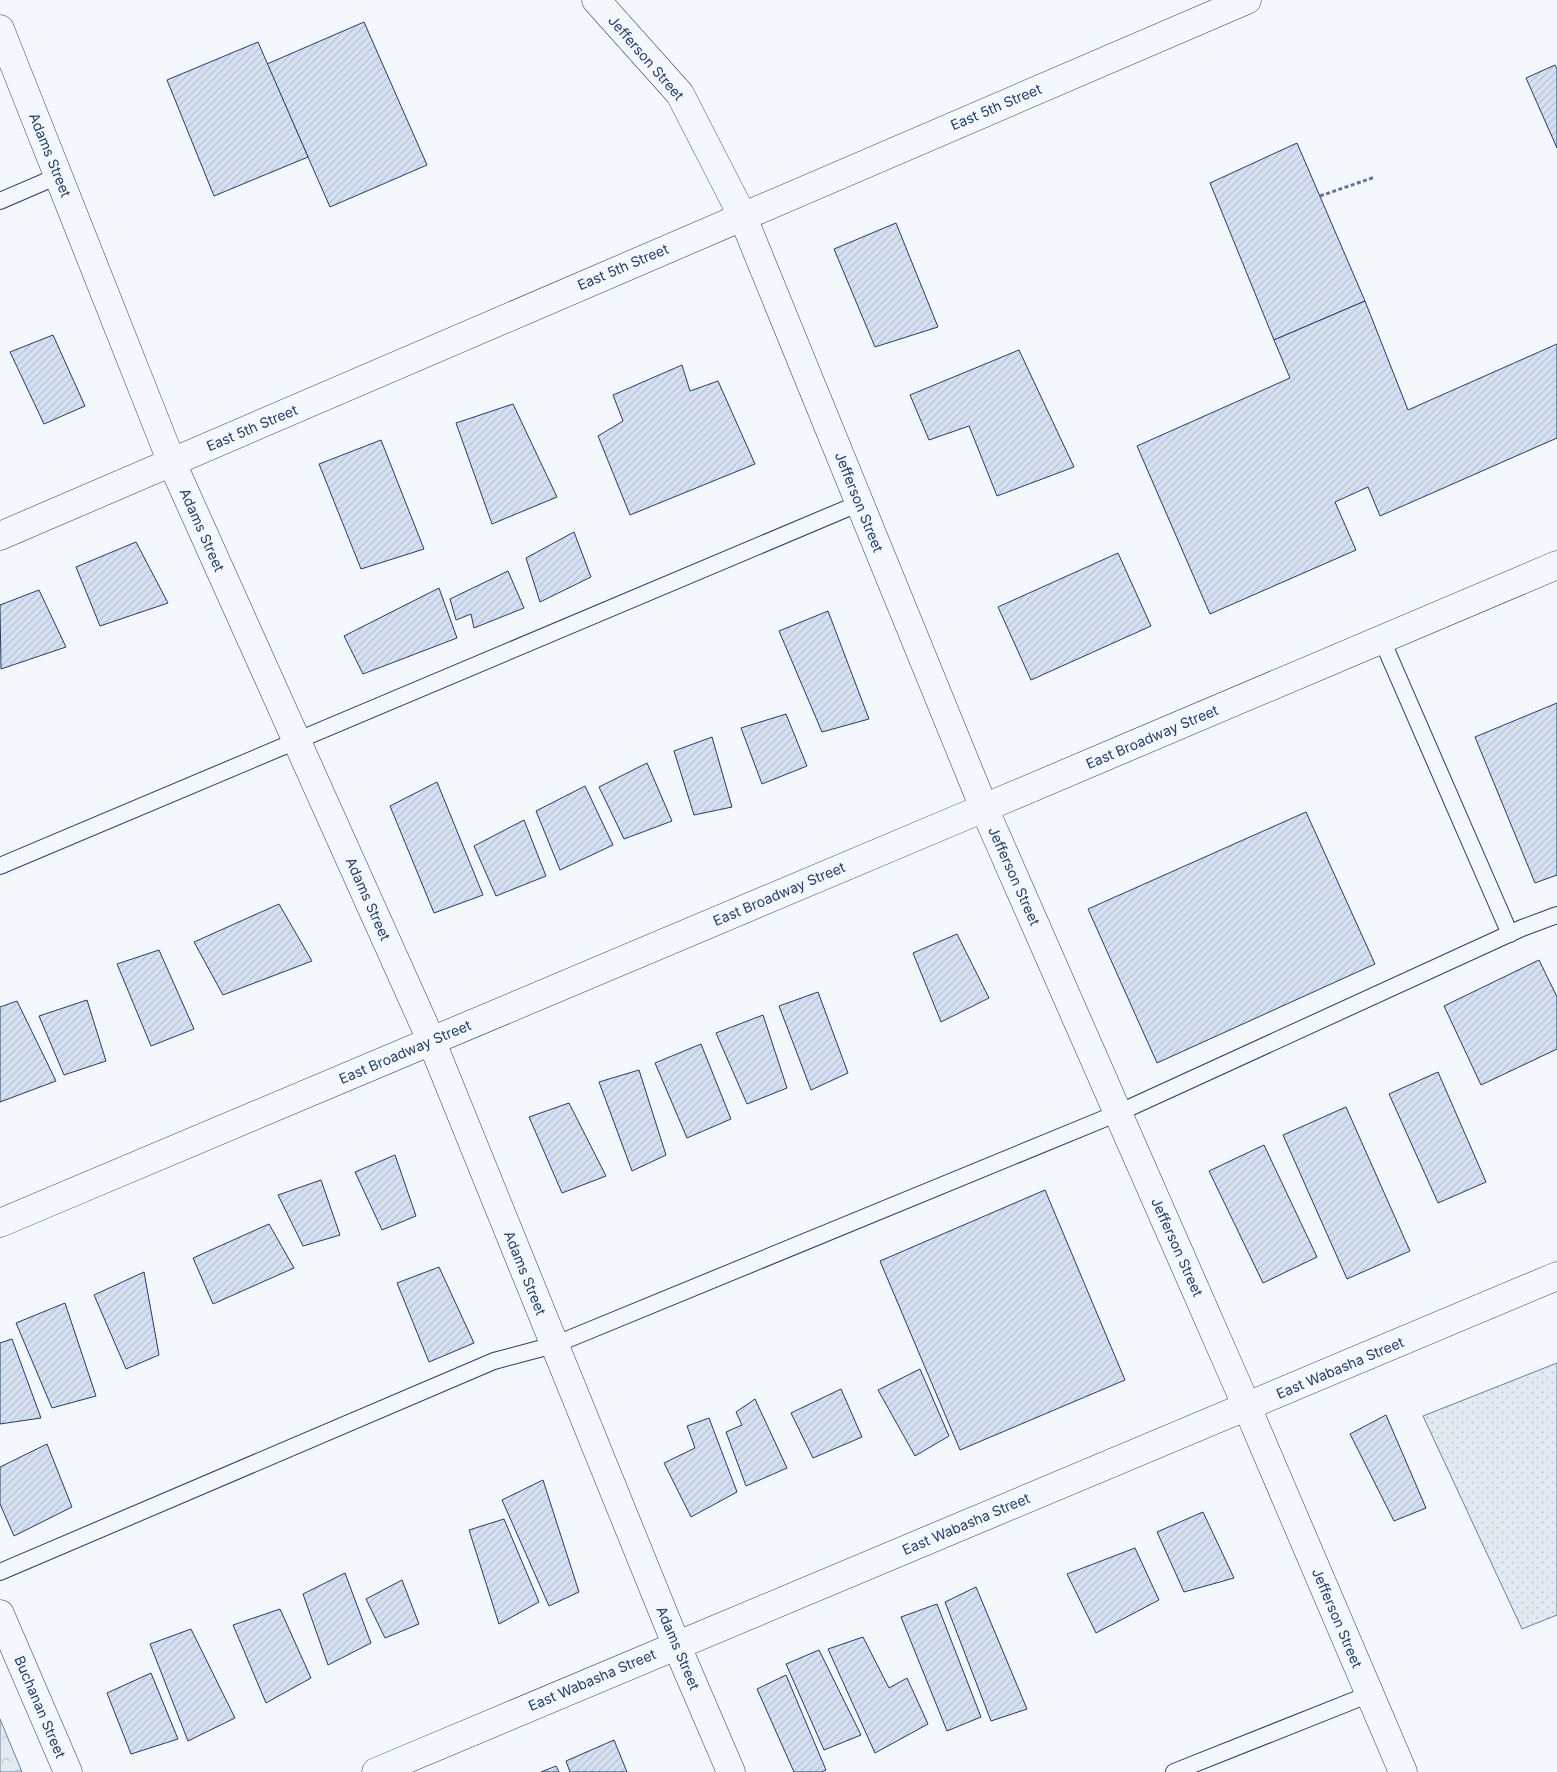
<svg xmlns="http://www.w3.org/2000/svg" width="1557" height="1772" font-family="Inter,sans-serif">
<defs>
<pattern id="grass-dots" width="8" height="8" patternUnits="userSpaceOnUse" patternTransform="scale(1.25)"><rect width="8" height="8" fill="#e3e9f0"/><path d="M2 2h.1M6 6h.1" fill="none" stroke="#c2c9d1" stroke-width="1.8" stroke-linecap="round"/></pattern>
<pattern id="forest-crowns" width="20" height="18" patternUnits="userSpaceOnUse" patternTransform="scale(1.25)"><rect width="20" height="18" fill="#e3e9f0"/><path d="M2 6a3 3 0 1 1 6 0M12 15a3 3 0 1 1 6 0" fill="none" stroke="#c2c9d1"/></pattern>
<pattern id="building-hatch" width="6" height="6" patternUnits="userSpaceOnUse" patternTransform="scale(1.25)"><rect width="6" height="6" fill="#d5e0f0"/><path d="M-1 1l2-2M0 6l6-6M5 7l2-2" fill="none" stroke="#b6c1d1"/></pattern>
</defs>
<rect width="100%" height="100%" fill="#f4f7fb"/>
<polygon fill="url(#grass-dots)" stroke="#687fa3" points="1557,1363 1557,1615 1522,1629 1423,1416"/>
<polygon fill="url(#forest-crowns)" stroke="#687fa3" points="0,1719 22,1772 0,1772"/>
<g fill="url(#building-hatch)" stroke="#1d3f73">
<polygon points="364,22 427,165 330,207 267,64"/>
<polygon points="258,42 308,157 214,196 167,80"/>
<polygon points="1555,65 1557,69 1557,148 1526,78"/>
<polygon points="1297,143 1365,301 1274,340 1210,183"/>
<polygon points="896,223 938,327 875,347 834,249"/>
<polygon points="1365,301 1408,410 1557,344 1557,438 1380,516 1368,487 1335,502 1356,550 1210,614 1137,446 1290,378 1274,340"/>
<polygon points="53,335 85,406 44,424 10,352"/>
<polygon points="1019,350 1074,467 997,496 969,426 929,440 910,395"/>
<polygon points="682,365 690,391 718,381 755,464 630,515 598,436 623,421 613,395"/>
<polygon points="513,404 557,497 492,524 456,423"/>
<polygon points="381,440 424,549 361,569 319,464"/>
<polygon points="574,532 591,577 540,602 526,558"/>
<polygon points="136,542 168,603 100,626 76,567"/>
<polygon points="1118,553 1151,626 1031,680 998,607"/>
<polygon points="508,571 524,608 474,628 471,614 456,620 450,599"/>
<polygon points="439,588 457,638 363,674 344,636"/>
<polygon points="39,590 66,647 1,669 0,605"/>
<polygon points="828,611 869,719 822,732 779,631"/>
<polygon points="1557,703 1557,875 1535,883 1475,737"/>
<polygon points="786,714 807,766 762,784 741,728"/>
<polygon points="712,737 732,807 694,815 674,751"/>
<polygon points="647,763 672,821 624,839 599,787"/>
<polygon points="437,782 483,895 434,913 390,806"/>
<polygon points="585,786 613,845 560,870 536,811"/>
<polygon points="1306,812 1375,964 1157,1063 1088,909"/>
<polygon points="524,820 546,876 496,896 474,846"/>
<polygon points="279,904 312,961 223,995 194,942"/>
<polygon points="957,934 989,998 941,1022 913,953"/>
<polygon points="159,950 194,1029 151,1046 117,964"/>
<polygon points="1539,960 1557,997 1557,1049 1481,1085 1444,1006"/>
<polygon points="818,992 848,1073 811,1090 779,1006"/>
<polygon points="87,1000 106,1061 64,1075 39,1016"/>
<polygon points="17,1001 56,1081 0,1102 0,1007"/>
<polygon points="763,1015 787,1088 747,1104 716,1033"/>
<polygon points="701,1044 731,1119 687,1138 655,1063"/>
<polygon points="639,1070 666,1155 632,1171 599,1082"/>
<polygon points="1438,1072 1486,1182 1438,1203 1389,1094"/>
<polygon points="569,1103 606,1176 562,1193 529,1117"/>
<polygon points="1346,1107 1410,1251 1347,1279 1283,1135"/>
<polygon points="1264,1145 1317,1257 1263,1283 1209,1171"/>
<polygon points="395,1155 416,1216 382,1230 355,1172"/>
<polygon points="321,1180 340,1235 303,1246 278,1195"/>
<polygon points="1045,1190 1125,1380 960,1450 880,1261"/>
<polygon points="269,1224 294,1268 213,1304 193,1258"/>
<polygon points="439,1267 474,1343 429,1362 397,1283"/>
<polygon points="144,1272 159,1355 126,1369 94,1295"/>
<polygon points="65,1303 96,1396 52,1408 16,1323"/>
<polygon points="12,1339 41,1418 0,1424 0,1343"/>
<polygon points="920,1369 949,1436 915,1456 878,1390"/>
<polygon points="841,1389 862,1437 813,1458 791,1413"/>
<polygon points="755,1399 787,1468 746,1486 726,1432 742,1425 736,1412"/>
<polygon points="1386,1415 1426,1508 1394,1521 1350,1434"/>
<polygon points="709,1418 737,1492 691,1517 664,1463 695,1448 687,1426"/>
<polygon points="47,1444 72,1507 14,1536 0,1504 0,1467"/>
<polygon points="543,1480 579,1592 549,1606 502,1500"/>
<polygon points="1203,1512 1234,1578 1184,1592 1157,1532"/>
<polygon points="504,1519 539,1602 499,1624 469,1530"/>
<polygon points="1135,1548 1159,1600 1096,1633 1067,1574"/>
<polygon points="345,1573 371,1643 328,1665 303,1594"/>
<polygon points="402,1580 419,1624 385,1638 366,1599"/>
<polygon points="976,1587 1027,1709 991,1721 945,1602"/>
<polygon points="937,1604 981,1717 947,1731 901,1617"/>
<polygon points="280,1609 311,1678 266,1703 233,1625"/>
<polygon points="191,1629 235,1718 188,1741 150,1644"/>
<polygon points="863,1637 889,1688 907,1678 928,1724 875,1753 828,1649"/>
<polygon points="819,1650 861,1735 824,1750 786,1664"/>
<polygon points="151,1673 178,1739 131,1754 107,1693"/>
<polygon points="786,1675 826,1770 821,1772 794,1772 757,1689"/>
<polygon points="614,1740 627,1772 570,1772 566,1761"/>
<polygon points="556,1766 559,1772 541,1772"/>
</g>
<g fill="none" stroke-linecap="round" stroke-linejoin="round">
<g stroke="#1d3f73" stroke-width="18">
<g id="lane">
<polyline points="0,201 58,176"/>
<polyline points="1382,640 1510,934"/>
<polyline points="0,866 860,503"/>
<polyline points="0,1572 494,1361 554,1345 1118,1113 1522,928 1557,915"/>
<polyline points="1174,1772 1370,1694"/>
</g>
</g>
<g stroke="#1d3f73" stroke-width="29">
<g id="street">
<polyline points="596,0 680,94 742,215 984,808 1557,565"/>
<polyline points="0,29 172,463 431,1040 676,1644 731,1772"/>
<polyline points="0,536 1247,0"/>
<polyline points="0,1614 68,1772"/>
<polyline points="376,1772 1557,1276"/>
</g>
</g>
<g stroke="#1d3f73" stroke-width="29">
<polyline id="secondary" points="0,1223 984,808 1247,1407 1403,1772"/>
</g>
<polyline stroke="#5e769c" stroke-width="3" stroke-dasharray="4 2.5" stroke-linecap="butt" points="1320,196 1375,177"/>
<use href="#lane" stroke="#f4f7fb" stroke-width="16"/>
<use href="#street" stroke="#f4f7fb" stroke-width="28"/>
<use href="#secondary" stroke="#f4f7fb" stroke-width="28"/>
</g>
<g text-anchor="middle" stroke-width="4" stroke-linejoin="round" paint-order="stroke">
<g font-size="14" fill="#1d3f73" stroke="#f4f7fb">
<text transform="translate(646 58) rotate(49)" y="5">Jefferson Street</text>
<text transform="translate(996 107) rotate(-23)" y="5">East 5th Street</text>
<text transform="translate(50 155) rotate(68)" y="5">Adams Street</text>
<text transform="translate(623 267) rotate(-23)" y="5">East 5th Street</text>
<text transform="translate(252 428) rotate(-23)" y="5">East 5th Street</text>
<text transform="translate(859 502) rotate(68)" y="5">Jefferson Street</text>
<text transform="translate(202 530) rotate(66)" y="5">Adams Street</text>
<text transform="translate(1152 737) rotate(-23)" y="5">East Broadway Street</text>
<text transform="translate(1014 876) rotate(66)" y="5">Jefferson Street</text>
<text transform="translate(779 894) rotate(-23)" y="5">East Broadway Street</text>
<text transform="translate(368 899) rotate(66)" y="5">Adams Street</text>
<text transform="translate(405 1052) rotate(-23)" y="5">East Broadway Street</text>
<text transform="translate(1177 1247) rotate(66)" y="5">Jefferson Street</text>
<text transform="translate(525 1273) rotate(68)" y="5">Adams Street</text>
<text transform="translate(1340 1368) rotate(-23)" y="5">East Wabasha Street</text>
<text transform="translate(966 1524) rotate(-23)" y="5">East Wabasha Street</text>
<text transform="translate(1337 1618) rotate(67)" y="5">Jefferson Street</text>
<text transform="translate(678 1648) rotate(67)" y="5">Adams Street</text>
<text transform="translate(592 1680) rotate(-23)" y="5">East Wabasha Street</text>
<text transform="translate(40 1707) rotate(67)" y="5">Buchanan Street</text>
</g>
</g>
</svg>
